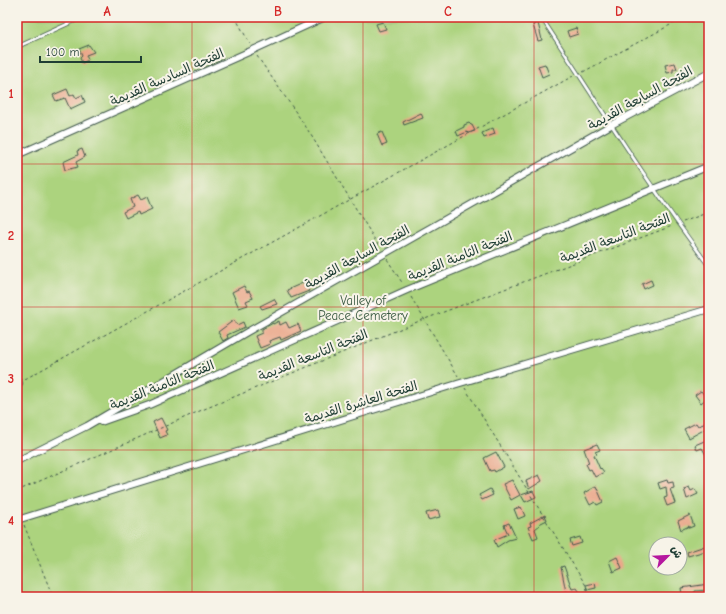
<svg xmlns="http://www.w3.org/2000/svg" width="726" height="614" font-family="'Comic Neue','Playpen Sans Arabic',sans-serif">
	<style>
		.green { fill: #acd37e; stroke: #668859; fill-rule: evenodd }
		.building { fill: #e9a384 }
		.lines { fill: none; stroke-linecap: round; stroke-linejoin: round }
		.service-casing { stroke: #3e564b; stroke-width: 4.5 }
		.minor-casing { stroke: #3e564b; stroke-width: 8 }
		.path { stroke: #3e564b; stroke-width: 1; stroke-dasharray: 3 3; stroke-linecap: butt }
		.service { stroke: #fff; stroke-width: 3 }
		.minor { stroke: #fff; stroke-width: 6 }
		.grid { fill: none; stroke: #d62828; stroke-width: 1; stroke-opacity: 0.55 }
		.labels { text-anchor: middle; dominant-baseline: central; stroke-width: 4; stroke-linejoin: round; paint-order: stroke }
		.street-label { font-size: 13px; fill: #1f3d34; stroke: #f7f3e8 }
		.park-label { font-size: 13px; fill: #3b5b43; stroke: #f7f3e8 }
		.neatline { fill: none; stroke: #d62828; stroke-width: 1.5 }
		.grid-label { font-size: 13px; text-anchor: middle; font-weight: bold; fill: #d62828 }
	</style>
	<rect width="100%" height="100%" fill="#f7f3e8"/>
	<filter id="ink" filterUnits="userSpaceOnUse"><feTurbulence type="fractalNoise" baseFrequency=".025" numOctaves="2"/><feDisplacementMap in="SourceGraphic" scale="8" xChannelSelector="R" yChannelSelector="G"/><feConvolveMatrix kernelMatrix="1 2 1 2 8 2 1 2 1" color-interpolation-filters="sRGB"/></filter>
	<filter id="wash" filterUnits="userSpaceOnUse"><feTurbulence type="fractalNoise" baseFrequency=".012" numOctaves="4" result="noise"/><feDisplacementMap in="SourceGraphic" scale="16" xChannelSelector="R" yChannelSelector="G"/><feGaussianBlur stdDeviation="0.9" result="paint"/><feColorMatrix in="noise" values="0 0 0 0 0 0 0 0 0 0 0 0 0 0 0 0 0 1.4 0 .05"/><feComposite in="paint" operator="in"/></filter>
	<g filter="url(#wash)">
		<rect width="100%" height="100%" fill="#f0e6cc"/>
		<path class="green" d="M17,17H709V597H17ZM656,544H680V568H656Z"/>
		<g id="blocks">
			<g class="building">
				<polygon points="383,22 386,29 379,31 376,24"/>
				<polygon points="538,23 542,40 538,41 533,25"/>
				<polygon points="576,28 578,34 569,37 567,31"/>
				<polygon points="89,45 94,52 86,55 88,60 82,63 80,58 82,56 79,49"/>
				<polygon points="675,63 677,69 673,69 673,72 667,73 665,65"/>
				<polygon points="545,64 549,74 542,77 538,66"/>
				<polygon points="67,89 70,96 74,94 76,98 82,95 85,102 70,109 65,98 56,101 53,95"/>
				<polygon points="421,113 423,118 404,125 403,122"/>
				<polygon points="469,123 471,125 472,125 475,131 468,133 467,132 458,136 456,131 464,127 464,125"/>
				<polygon points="493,128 495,134 484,138 482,133"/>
				<polygon points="382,132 387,144 382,146 377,134"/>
				<polygon points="82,149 85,157 76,162 78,167 65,170 63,162 78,155 77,151"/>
				<polygon points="138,195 141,200 147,197 152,209 139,215 138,212 126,218 123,212 133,207 130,199"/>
				<polygon points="651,280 653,285 644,289 642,284"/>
				<polygon points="305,282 309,291 291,298 287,290"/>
				<polygon points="244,286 247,292 249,291 253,298 246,301 248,305 239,308 232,292"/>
				<polygon points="274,299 277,304 262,309 260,306"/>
				<polygon points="234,320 237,325 243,322 245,327 227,335 228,338 223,341 218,332"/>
				<polygon points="279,321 280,325 286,322 289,328 298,324 301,331 281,340 280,337 269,341 270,344 260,348 255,336 262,333 262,329 273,323 273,324"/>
				<polygon points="701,391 707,398 701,403 695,395"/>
				<polygon points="161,418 167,430 165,431 167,435 160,438 153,422"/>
				<polygon points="709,422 709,427 689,438 684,429 696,423 698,426"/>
				<polygon points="709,439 709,460 702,448 697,450 695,445"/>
				<polygon points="597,444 600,450 595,452 597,454 594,455 600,469 601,468 604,472 595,477 591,469 589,470 586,464 589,463 584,449"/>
				<polygon points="496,452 504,467 495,472 494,470 490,471 484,458"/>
				<polygon points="539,475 542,481 529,489 526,481"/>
				<polygon points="512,480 520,495 511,500 503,484"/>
				<polygon points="667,480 668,483 673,482 674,488 670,489 675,503 667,506 664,498 667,497 666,487 660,489 658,483"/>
				<polygon points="596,486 603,502 597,505 595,502 590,505 584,493"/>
				<polygon points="689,487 691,491 695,489 698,494 687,499 684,489"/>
				<polygon points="490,489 493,495 482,500 479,495"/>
				<polygon points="533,491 536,497 525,502 521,495"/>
				<polygon points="521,507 525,516 518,519 514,509"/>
				<polygon points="438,510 440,517 428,520 426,513"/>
				<polygon points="545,515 547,520 539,524 540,525 535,529 538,537 533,539 528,527 531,526 530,523"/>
				<polygon points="690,515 694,526 689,528 689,526 681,530 678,521"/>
				<polygon points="509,523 516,538 508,540 497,547 494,540 508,534 504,525"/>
				<polygon points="580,537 582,543 572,546 570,540"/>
				<polygon points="708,545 709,550 688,556 687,552"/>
				<polygon points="617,557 622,568 613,572 609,561"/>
				<polygon points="564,566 572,589 577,588 581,594 575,595 576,597 567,597 561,567"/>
				<polygon points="595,583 596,588 587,590 586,585"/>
				<polygon points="709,584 709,590 695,591 695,593 682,595 681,588"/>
			</g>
		</g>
	</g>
	<g filter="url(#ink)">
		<use href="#blocks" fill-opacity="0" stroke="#3e564b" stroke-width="1"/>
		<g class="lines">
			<g class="service-casing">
				<g id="service">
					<path d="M541,17C596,100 649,186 709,266"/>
					<polyline points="17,47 83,17"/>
				</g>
			</g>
			<g class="minor-casing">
				<g id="minor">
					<polyline points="17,155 253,50 325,17"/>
					<polyline points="17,384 19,383"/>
					<polyline points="101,422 149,405 407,290 709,166"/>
					<polyline points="17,461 87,426 247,332 611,125 709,73"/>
					<polyline points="17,520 457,384 709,309"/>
				</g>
			</g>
			<g class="path">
				<polyline points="235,17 250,44"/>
				<polyline points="257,56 306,127 380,248"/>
				<polyline points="583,72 685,17"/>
				<polyline points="683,222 709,212"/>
				<polyline points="387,259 403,284"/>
				<polyline points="411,297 458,376"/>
				<polyline points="25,379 573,76"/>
				<polyline points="465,388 593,597"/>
				<polyline points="17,491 202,410 417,322 672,226"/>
				<polyline points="17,508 19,513"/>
				<polyline points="24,525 53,597"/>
			</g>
			<use href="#service" class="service"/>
			<use href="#minor" class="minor"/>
		</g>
	</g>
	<path class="grid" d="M192,17V597M363,17V597M534,17V597M17,164H709M17,307H709M17,450H709"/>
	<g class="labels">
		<g class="street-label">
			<text transform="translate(167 77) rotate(-24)">الفتحة السادسة القديمة</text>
			<text transform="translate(640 98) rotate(-29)">الفتحة السابعة القديمة</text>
			<text transform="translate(615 238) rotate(-21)">الفتحة التاسعة القديمة</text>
			<text transform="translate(460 256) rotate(-22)">الفتحة الثامنة القديمة</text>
			<text transform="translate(357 257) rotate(-29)">الفتحة السابعة القديمة</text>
			<text transform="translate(313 355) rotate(-22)">الفتحة التاسعة القديمة</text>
			<text transform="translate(162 385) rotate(-22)">الفتحة الثامنة القديمة</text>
			<text transform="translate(361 402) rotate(-17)">الفتحة العاشرة القديمة</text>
		</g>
		<g class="park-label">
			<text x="363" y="300">Valley of<tspan x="363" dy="15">Peace Cemetery</tspan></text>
		</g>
	</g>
	<rect width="726" height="614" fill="none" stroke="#f7f3e8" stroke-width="44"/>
	<g transform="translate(668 556) rotate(66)"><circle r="19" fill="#f7f3e8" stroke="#a1aaa0"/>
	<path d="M0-3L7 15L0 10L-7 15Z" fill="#b5179e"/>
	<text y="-6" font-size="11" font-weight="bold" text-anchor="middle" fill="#1f3d34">ش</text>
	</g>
	<path d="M40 56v6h101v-6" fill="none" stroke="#1f3d34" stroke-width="2"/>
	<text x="46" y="56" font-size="12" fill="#1f3d34" stroke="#f7f3e8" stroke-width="3" paint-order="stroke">100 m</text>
	<rect x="22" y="22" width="682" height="570" class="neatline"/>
	<g class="grid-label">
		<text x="107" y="16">A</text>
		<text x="278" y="16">B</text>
		<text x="448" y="16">C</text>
		<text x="619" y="16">D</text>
		<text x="11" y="98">1</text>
		<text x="11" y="240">2</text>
		<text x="11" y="383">3</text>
		<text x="11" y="525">4</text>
	</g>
</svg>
